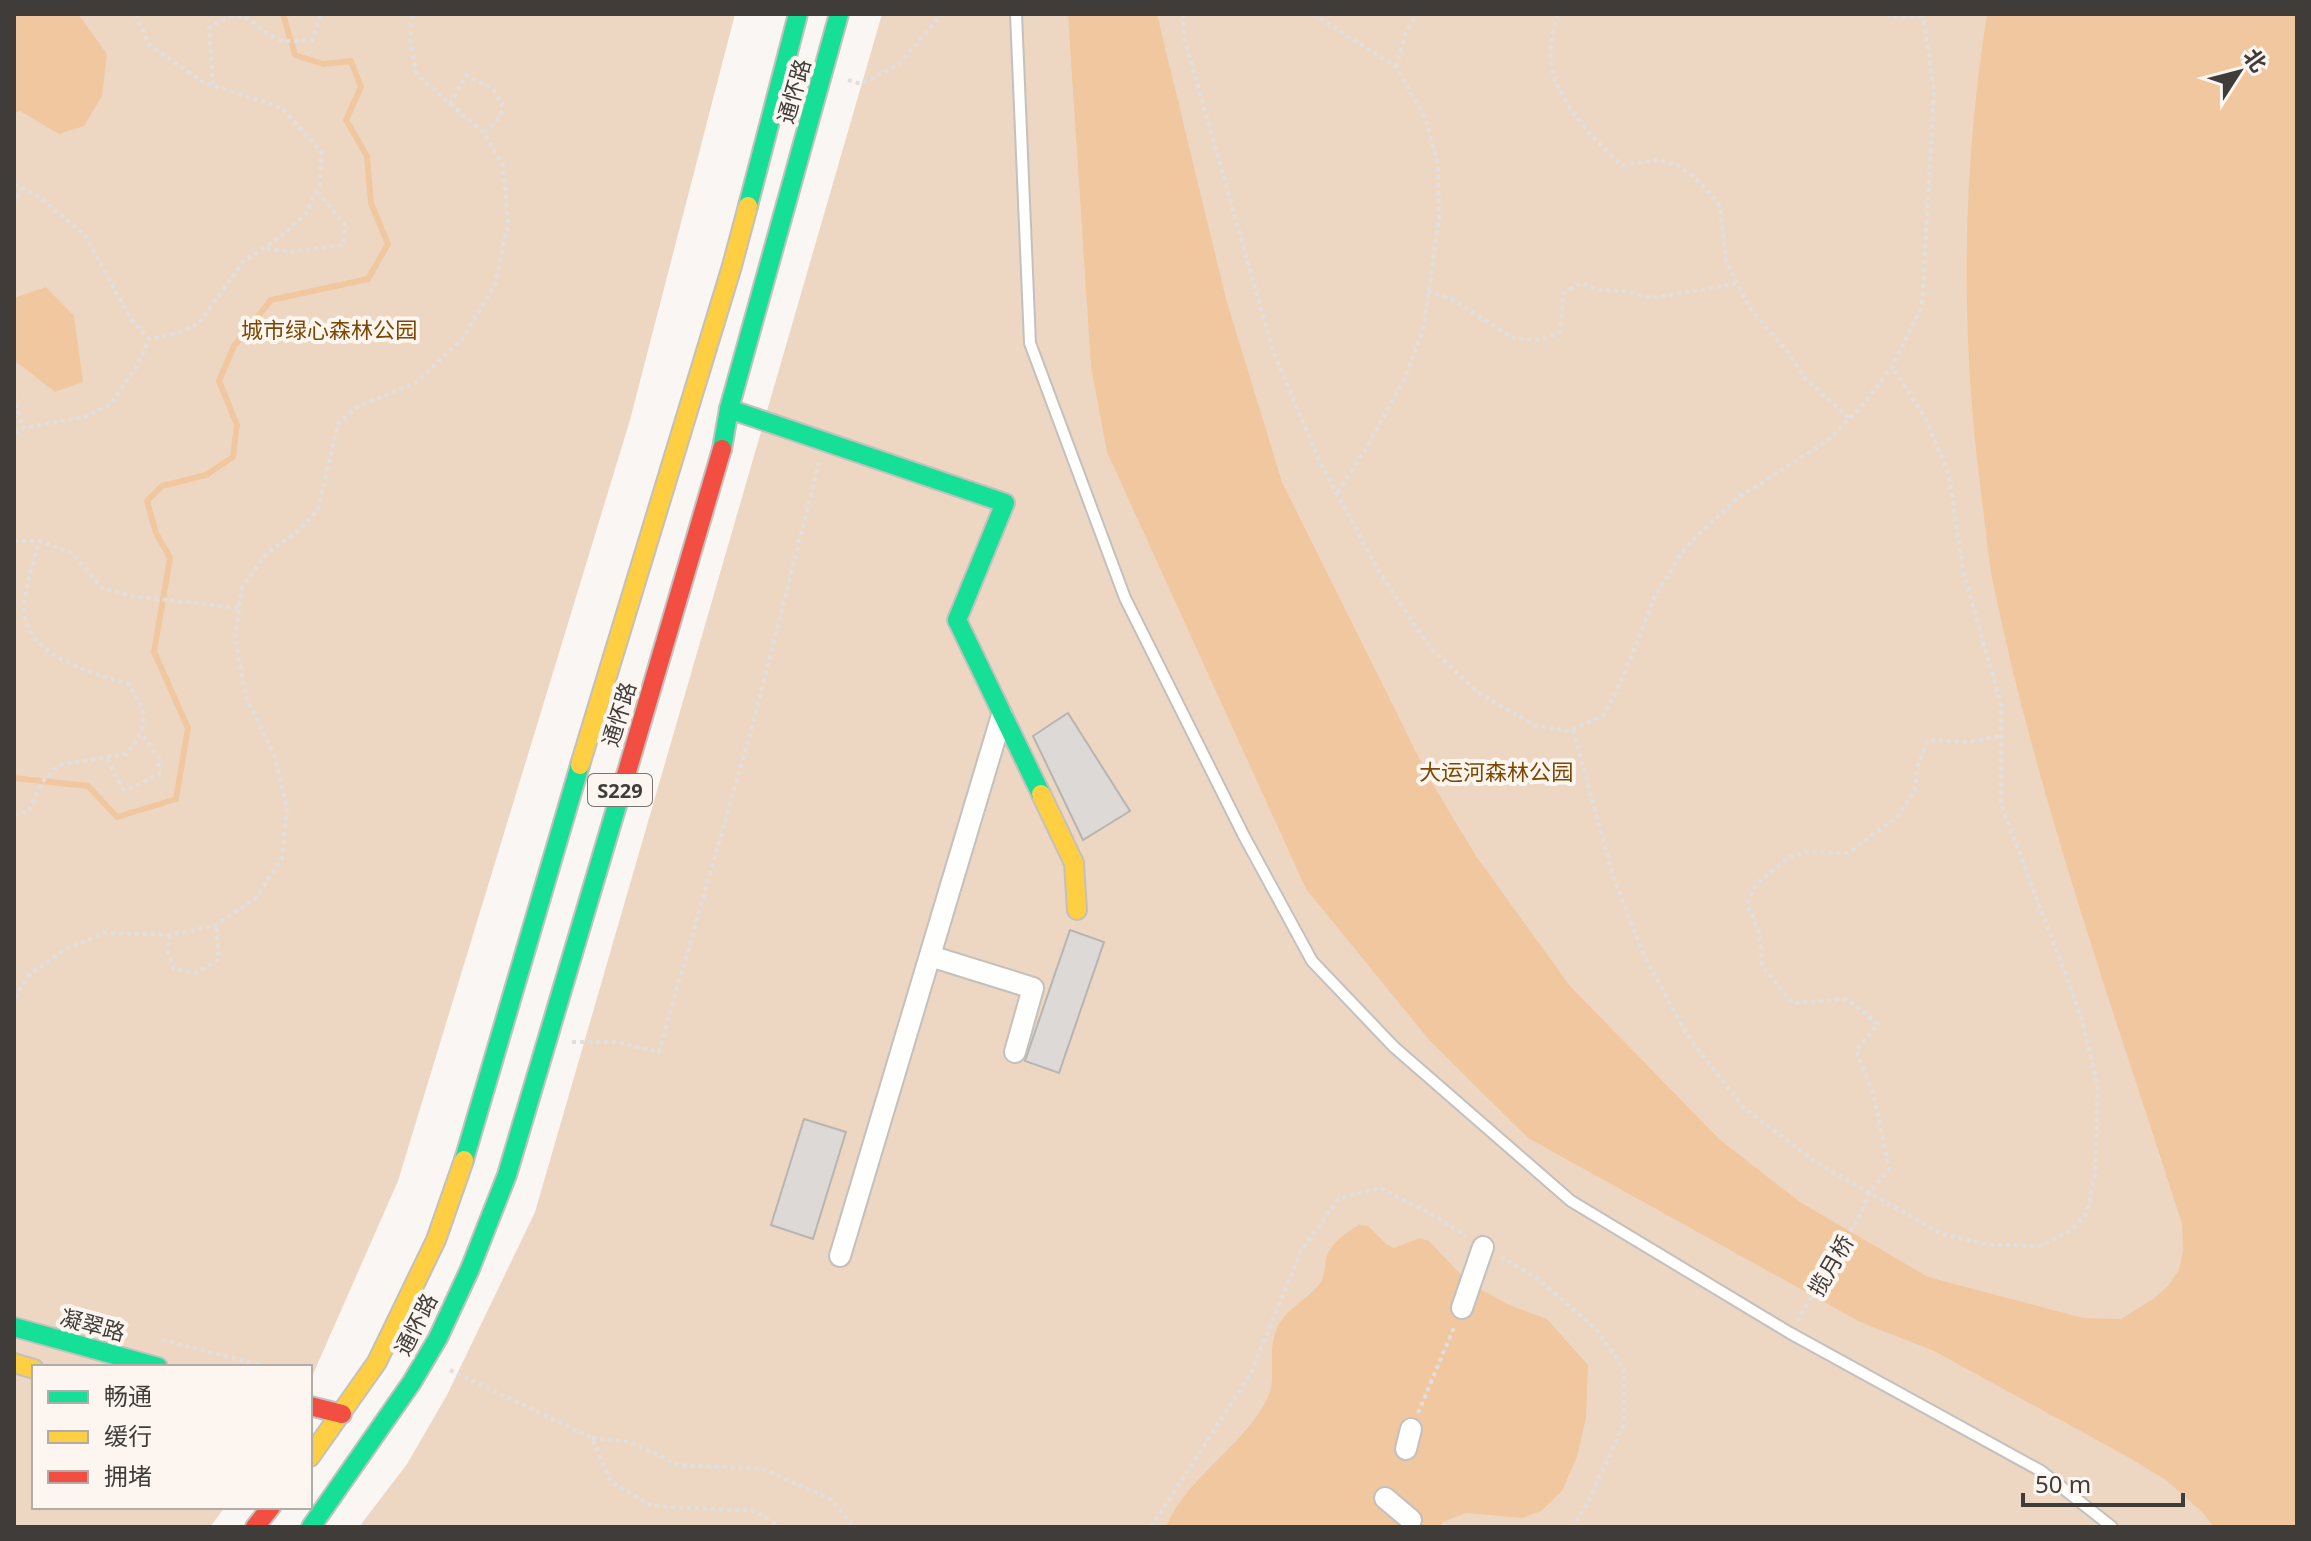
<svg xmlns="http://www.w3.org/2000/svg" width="2311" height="1541" font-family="'Noto Sans','Noto Sans SC',sans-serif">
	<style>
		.green { fill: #eed7c2 }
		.water { fill: #f1c7a0 }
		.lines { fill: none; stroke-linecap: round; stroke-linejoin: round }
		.stream { stroke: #f1c7a0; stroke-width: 6 }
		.building { fill: #ddd9d7; stroke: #b7b5b2; stroke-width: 2 }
		.lane-casing { stroke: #c3c0bd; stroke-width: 14 }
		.street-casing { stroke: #c3c0bd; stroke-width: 24 }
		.fast-casing { stroke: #c3c0bd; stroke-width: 22 }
		.slow-casing { stroke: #c3c0bd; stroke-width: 22 }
		.jam-casing { stroke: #c3c0bd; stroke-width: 22 }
		.path { stroke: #e0dfde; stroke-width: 4; stroke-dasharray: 4 4; stroke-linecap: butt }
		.lane { stroke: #fefefd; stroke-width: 10 }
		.street { stroke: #fefefd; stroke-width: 20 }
		.fast { stroke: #16e098; stroke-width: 18 }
		.slow { stroke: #ffcf43; stroke-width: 18 }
		.jam { stroke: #f24e42; stroke-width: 18 }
		.labels { text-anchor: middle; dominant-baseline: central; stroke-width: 8; stroke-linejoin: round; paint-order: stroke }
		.shield { fill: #fdf6f0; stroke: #787471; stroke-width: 2 }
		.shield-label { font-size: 20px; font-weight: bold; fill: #3f3c3a }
		.street-label { font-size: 22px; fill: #3f3c3a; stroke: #fdf6f0 }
		.park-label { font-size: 22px; fill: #7c4701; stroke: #fdf6f0 }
	</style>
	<rect width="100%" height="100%" fill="#faf6f3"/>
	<g class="green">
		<polygon points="14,14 735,14 630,420 398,1181 310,1381 310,1367 34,1367 34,1507 225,1507 210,1527 14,1527"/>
		<polygon points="882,14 2297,14 2297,1527 359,1527 407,1464 447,1395 535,1212"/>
	</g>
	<g class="water">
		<polygon points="14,14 78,14 107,54 102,96 84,126 59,134 20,111 14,113"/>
		<path d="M1068,14H1157L1226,299L1282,482L1429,778L1476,856L1570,986L1719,1139L1800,1202L1928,1277L2083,1318L2121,1319L2153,1299L2168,1286L2179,1270L2183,1251L2182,1224C2114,1011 2037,798 1992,578C1987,550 1985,521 1981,492C1960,332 1962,173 1987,14H2297V1527H2214L2202,1512L2166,1480L2126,1456L1934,1351L1860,1322L1528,1138L1430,1041L1306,889L1107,452L1091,367Z"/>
		<polygon points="46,287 74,316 83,382 55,392 14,360 14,298"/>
		<path d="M1359,1225L1368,1226L1386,1244L1394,1248L1420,1238L1429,1241L1468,1282L1509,1305L1547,1319L1588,1365L1586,1418L1577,1457L1562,1491L1541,1511L1523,1518L1466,1513L1443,1522L1439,1527H1166C1187,1476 1244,1447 1268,1397C1277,1378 1267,1353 1276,1331C1283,1311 1303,1302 1317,1287C1325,1278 1324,1271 1326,1259C1329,1245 1347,1231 1359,1225Z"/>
	</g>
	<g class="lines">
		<polyline class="stream" points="14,778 88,786 117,817 176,799 188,728 154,652 170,558 156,533 147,501 162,486 206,475 233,457 237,425 219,381 234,346 271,300 368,279 388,244 371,203 367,156 346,120 361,87 351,61 323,64 295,55 283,14"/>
	</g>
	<g class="building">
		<polygon points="1068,713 1130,811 1083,840 1033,736"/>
		<polygon points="1070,930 1104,942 1059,1073 1025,1061"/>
		<polygon points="804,1119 846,1132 813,1239 771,1225"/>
	</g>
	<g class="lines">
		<g class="lane-casing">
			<polyline id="lane" points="1016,14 1030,343 1125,598 1244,836 1312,961 1394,1047 1571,1201 1790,1333 2041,1471 2112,1527"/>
		</g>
		<g class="street-casing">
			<g id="street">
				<polyline points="930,956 1033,988 1015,1052"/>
				<polyline points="840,1256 1002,715"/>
				<polyline points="1462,1308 1483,1247"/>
				<polyline points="1406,1449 1411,1429"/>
				<polyline points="1385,1498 1411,1520"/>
			</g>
		</g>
		<g class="fast-casing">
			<g id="fast">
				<polyline points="748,206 798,14"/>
				<polyline points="729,409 1005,503 957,620 1041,794"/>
				<polyline points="722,449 729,409 839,14"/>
				<polyline points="464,1160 580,765"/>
				<polyline points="14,1327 158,1367"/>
				<polyline points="311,1527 412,1382 438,1338 470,1269 507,1175 626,775"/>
			</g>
		</g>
		<g class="slow-casing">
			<g id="slow">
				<polyline points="580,765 732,266 748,206"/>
				<polyline points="1041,794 1074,863 1077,910"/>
				<polyline points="14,1363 34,1369"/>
				<polyline points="310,1457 377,1362 436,1240 464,1160"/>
			</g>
		</g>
		<g class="jam-casing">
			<g id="jam">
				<polyline points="626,775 722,449"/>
				<polyline points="310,1406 342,1414"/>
				<polyline points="255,1527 271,1507"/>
			</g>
		</g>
		<g class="path">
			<polyline points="136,14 149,45 203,82 282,108 321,151 320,184 306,214 281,236 243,262 199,323 179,333 149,339"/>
			<polyline points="1183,14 1184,37 1273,351 1319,460 1379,572 1429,646 1477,692 1536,726 1570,731 1604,715 1623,677 1655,596 1685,548 1736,499 1827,441 1861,407 1892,367 1922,306 1934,92 1923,14"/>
			<polyline points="1313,14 1396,67 1426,119 1438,165 1439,218 1424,326 1405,378 1365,450 1337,493"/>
			<path d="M1557,14C1554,29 1549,49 1551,64C1556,100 1595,142 1622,165L1658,160L1677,165L1692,175L1708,191L1720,206L1726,261L1749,307L1786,350L1806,379L1849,418"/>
			<polyline points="1886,14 1898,18 1923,16"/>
			<polyline points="1396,67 1406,31 1417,14"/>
			<polyline points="848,80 861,84 898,65 942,14"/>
			<path d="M213,85L209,28C250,0 249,29 281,40C289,43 303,40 312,40L321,14"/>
			<polyline points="450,104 466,75 493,89 502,104 500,117 484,133"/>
			<polyline points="14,184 39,197 85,235 130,318 149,339 137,366 111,404 85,417 23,428 14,433"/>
			<polyline points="14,205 21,188"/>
			<polyline points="267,248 288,252 343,245 345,225 317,191"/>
			<polyline points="1428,291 1453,300 1513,338 1541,340 1560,332 1564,293 1580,283 1599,290 1625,291 1651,298 1735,284"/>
			<polyline points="14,396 23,428"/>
			<polyline points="14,541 39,541 72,553 102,588 132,596 239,608"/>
			<polyline points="1573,730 1614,879 1644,955 1687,1035 1744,1108 1819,1164 1940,1233 1989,1245 2040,1246 2070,1231 2087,1213 2095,1173 2098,1085 2080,1013 2001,804 2001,704 1963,571 1949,475 1925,417 1892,367"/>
			<polyline points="107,759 123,789 134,787 159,774 159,758 142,735"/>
			<path d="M14,815L29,811L42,782L59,765L126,754C150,725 147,715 129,684C92,673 24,656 24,608C25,586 34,562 39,541"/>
			<polyline points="170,935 167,950 174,969 195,973 219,959 216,925"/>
			<polyline points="14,997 31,973 66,949 105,933 171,935 216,925 256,898 282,858 287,808 275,757 246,697 235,638 242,588 266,554 298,531 318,510 338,423 357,407 417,382 463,338 495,284 508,225 503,166 484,133 417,75 410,40 413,14"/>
			<polyline points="572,1042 616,1042 659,1052 753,724 819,463"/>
			<polyline points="1501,1257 1538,1279 1596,1329 1624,1369 1624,1424 1587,1504 1573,1527"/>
			<polyline points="1797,1321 1860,1215 1869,1193 1889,1169 1874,1096 1856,1050 1878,1024 1847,999 1792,1003 1762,965 1759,932 1747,904 1756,884 1788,858 1805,852 1848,853 1898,816 1915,790 1917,767 1928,740 1967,742 2001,736"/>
			<polyline points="162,1340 268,1367"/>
			<polyline points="450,1370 592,1438 611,1482 652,1506 755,1511 781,1527"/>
			<polyline points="1418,1413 1455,1325"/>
			<polyline points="592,1438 630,1442 679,1465 763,1469 831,1499 854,1527"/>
			<polyline points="1151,1527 1250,1375 1301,1251 1339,1198 1380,1188 1439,1218 1466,1236"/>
		</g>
		<use href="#lane" class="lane"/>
		<use href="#street" class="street"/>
		<use href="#fast" class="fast"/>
		<use href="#slow" class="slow"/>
		<use href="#jam" class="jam"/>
	</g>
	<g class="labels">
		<rect class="shield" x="588" y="774" width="64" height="32" rx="6"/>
		<g class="shield-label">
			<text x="620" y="790">S229</text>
		</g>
		<g class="street-label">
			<text transform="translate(793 91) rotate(-74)">通怀路</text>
			<text transform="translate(618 714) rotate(-73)">通怀路</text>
			<text transform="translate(1830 1265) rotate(-60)">揽月桥</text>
			<text transform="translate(93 1324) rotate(15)">凝翠路</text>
			<text transform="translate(415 1324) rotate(-63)">通怀路</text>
		</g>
		<g class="park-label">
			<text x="329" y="329">城市绿心森林公园</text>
			<text x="1496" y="771">大运河森林公园</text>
		</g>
	</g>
	<rect width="2311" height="1541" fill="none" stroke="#3f3c3a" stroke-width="32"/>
	<rect x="32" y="1365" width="280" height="144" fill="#fdf6f0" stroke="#b1aca7" stroke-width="2"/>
	<rect x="48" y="1391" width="40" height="12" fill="#16e098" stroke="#b1aca7" stroke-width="2"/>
	<text x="104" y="1405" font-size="24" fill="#3f3c3a">畅通</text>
	<rect x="48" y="1431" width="40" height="12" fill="#ffcf43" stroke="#b1aca7" stroke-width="2"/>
	<text x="104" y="1445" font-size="24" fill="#3f3c3a">缓行</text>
	<rect x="48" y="1471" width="40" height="12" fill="#f24e42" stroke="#b1aca7" stroke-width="2"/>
	<text x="104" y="1485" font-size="24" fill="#3f3c3a">拥堵</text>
	<g transform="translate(2239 72) rotate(54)" stroke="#fdf6f0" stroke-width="6" paint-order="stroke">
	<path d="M0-6L14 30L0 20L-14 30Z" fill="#3f3c3a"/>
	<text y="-12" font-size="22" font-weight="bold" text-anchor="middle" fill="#3f3c3a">北</text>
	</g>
	<path d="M2023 1493v12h160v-12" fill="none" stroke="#3f3c3a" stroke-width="4"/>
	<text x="2035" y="1493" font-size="24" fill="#3f3c3a" stroke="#fdf6f0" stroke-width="6" paint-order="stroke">50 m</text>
</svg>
